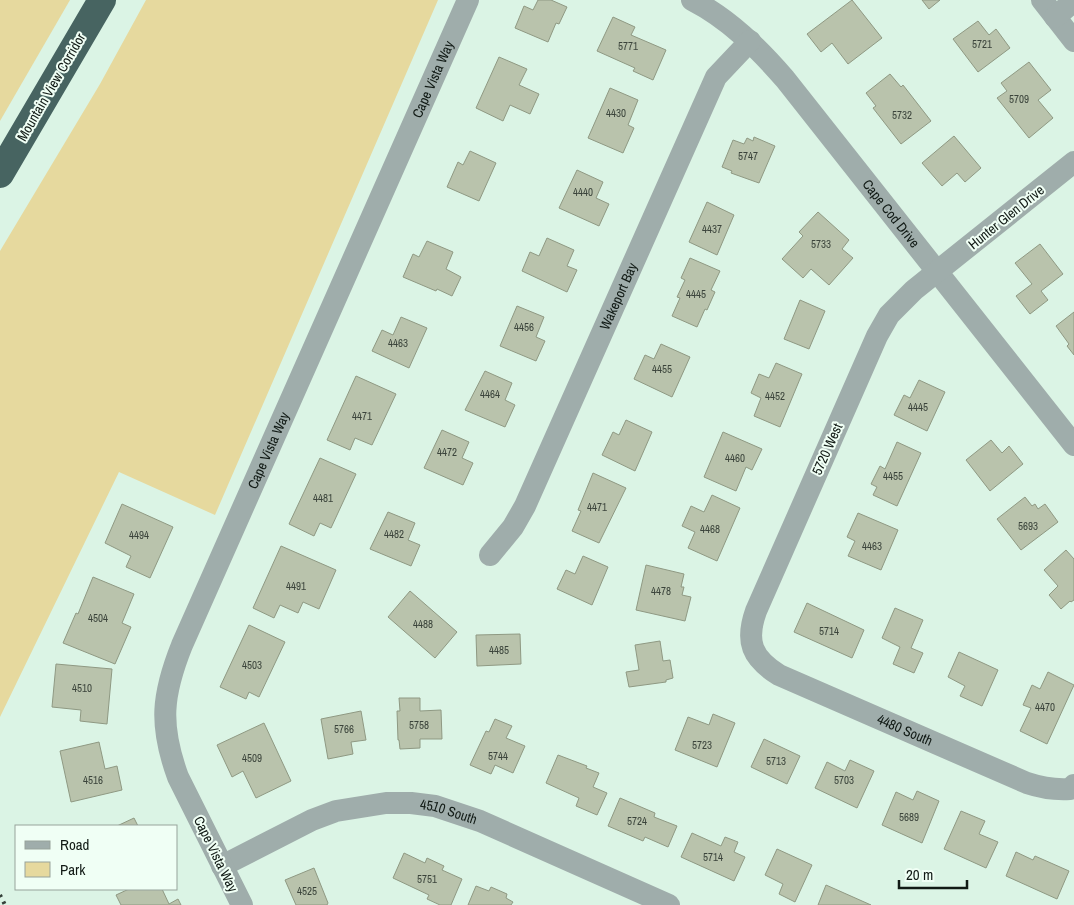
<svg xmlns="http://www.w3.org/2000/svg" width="1074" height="905" font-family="'Archivo Narrow',sans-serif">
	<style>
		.green { fill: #e6d99e }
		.building { fill: #b9c3ac; stroke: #8f9983 }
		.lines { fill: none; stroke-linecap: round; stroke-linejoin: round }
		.street { stroke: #9fadab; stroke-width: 22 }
		.highway { stroke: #476461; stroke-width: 28 }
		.rail { stroke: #35413a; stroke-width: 4; stroke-dasharray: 2.5 5; stroke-linecap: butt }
		.labels { text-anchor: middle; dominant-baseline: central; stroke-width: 4; stroke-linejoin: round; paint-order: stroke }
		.number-label { font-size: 11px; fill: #3b443b }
		.street-label { font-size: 14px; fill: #111a15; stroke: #f0fff5 }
	</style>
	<rect width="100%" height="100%" fill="#dbf4e5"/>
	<g class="green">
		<polygon points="0,0 70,0 0,121"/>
		<polygon points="146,0 438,0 215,515 119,472 0,717 0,251 100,84"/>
	</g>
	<g class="building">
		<polygon points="538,0 551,0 567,7 559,24 556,23 548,42 515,28 524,6 533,10"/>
		<polygon points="852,0 882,38 848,64 832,43 821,52 807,34"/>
		<polygon points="922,0 940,0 929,9"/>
		<polygon points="613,17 635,27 631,35 666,50 653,80 633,71 635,68 597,51"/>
		<polygon points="978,21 989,35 996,29 1010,48 978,72 953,39"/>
		<polygon points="499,57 527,69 519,85 539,94 530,114 510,105 503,121 476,108"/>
		<polygon points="1029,62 1051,90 1038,100 1053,118 1029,138 997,98 1007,91 1001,83"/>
		<polygon points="890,74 901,87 903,85 931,121 901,144 873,108 876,106 866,93"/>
		<polygon points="610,88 638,100 628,125 634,128 623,153 588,138"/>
		<polygon points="954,136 981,168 965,182 957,173 942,186 922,163"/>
		<polygon points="754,137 775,146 759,183 731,173 732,171 722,167 733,140 744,144 747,138 753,141"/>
		<polygon points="470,151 496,163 479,201 447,187 458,162 463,165"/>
		<polygon points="577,170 603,182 596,198 609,204 599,226 559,208"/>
		<polygon points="707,202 734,215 717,255 689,242"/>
		<polygon points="818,212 849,240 842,249 853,258 829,285 811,269 803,278 782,259 803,236 799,232"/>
		<polygon points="547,238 574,250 567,266 577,270 567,292 522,271 530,252 539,256"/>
		<polygon points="427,241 453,252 446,269 461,277 452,296 437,289 436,291 403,277 413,254 419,257"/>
		<polygon points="1040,244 1063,274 1041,291 1048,300 1030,314 1016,296 1032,284 1015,263"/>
		<polygon points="690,258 720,271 711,290 715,292 707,310 705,309 697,327 672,316 680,298 677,297 685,280 681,278"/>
		<polygon points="800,300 825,311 809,349 784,339"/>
		<polygon points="517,306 544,317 536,337 545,341 536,361 500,346"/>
		<polygon points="1074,312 1074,355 1067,346 1069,344 1056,326"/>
		<polygon points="401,317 427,328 409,368 372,351 382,330 393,335"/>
		<polygon points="661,344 690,357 672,397 634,379 645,355 654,359"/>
		<polygon points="776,363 802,374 780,427 754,416 761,398 751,393 759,374 769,378"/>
		<polygon points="485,371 512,383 505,400 515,405 505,427 465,410"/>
		<polygon points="356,376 396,394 372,445 355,438 350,450 327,440"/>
		<polygon points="919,380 945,392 927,431 894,415 904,395 910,398"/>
		<polygon points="626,420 652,432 635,471 602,455 613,432 619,435"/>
		<polygon points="442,430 469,442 462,458 473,463 463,485 424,468"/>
		<polygon points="723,432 762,449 752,470 746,467 736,491 704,477"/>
		<polygon points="991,440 1002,453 1009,446 1023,464 990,491 966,460"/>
		<polygon points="897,442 921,453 897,506 873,495 877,487 871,484 880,466 885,469"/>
		<polygon points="320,458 356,474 331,528 320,523 314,536 289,524"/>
		<polygon points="593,473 626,488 599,543 572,531 581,511 578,510"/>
		<polygon points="712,495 740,508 717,561 688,548 695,532 682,526 691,506 704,512"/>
		<polygon points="1025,497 1032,506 1035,504 1038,509 1045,504 1058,522 1021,550 997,519"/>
		<polygon points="122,504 173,527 150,578 126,567 131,556 105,543"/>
		<polygon points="388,512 415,523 408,540 420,545 411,566 370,549"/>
		<polygon points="858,513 898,530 881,570 848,556 855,541 847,537"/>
		<polygon points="281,546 336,570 319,609 303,602 298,613 280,605 274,618 253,608"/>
		<polygon points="1066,550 1074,559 1074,600 1071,602 1070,601 1061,609 1049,595 1058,586 1044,570"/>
		<polygon points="583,556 608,567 592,605 557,589 566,570 575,574"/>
		<polygon points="646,565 684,574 681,587 684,587 682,595 691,597 685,621 636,610"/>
		<polygon points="93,577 134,594 122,623 131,627 115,664 63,643 76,613 78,614"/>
		<polygon points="410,591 457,632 435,658 388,617"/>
		<polygon points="807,603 864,630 852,658 794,632"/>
		<polygon points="895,608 923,620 911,648 923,653 914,673 893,664 900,647 882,638"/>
		<polygon points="249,625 285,642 259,697 249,692 246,699 220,687"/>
		<polygon points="520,634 521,664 477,666 476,635"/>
		<polygon points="660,641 663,661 670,660 673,678 666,680 666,682 629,687 626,672 639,670 635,645"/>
		<polygon points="959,652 998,670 982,706 960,696 965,686 948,677"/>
		<polygon points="56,664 112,669 107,724 80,721 81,710 52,707"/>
		<polygon points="1048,672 1074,685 1047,744 1020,731 1031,708 1023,705 1032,685 1040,689"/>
		<polygon points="399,698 420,698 420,711 441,710 442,739 420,739 420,748 400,749 399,740 398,740 397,711 400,711"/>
		<polygon points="361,711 366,740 351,742 353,754 328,759 321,719"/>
		<polygon points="713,714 735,723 717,767 675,750 688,717 709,725"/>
		<polygon points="495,719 512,726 506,738 525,746 513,773 495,765 491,774 470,765 486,731 489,732"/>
		<polygon points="264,723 291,781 256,798 243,771 232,777 217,745"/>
		<polygon points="764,739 800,756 787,784 751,767"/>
		<polygon points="99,742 105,769 117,766 122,790 71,802 60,751"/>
		<polygon points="558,755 587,766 586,768 599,773 593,787 607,793 597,815 576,806 579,798 546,783"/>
		<polygon points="850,760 874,771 857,808 815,788 827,762 845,771"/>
		<polygon points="917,791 939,801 922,843 882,825 896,792 913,800"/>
		<polygon points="620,798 655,813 654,817 677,826 668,847 645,837 643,841 608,826"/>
		<polygon points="961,811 985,821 979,834 998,842 986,868 944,849"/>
		<polygon points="134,818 138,826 117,826"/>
		<polygon points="692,833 721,846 725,837 738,842 734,852 745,857 734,881 681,857"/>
		<polygon points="777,849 812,865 795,902 779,894 783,884 765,875"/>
		<polygon points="1016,852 1033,860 1035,856 1069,871 1057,899 1006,876"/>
		<polygon points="404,853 425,863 427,858 444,866 442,870 462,879 451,905 440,905 427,899 429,895 393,878"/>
		<polygon points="314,868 328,903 327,905 296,905 285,880"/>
		<polygon points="826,885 871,905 818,905"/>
		<polygon points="476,886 489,891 491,887 507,894 506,898 513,902 511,905 468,905"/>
		<polygon points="129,889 162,889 169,904 178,899 181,905 121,905 116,895"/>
	</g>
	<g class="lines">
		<g class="street">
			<path id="s1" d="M692,0C729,19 758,48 785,79L1074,445"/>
			<polyline points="1042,0 1074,41"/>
			<polyline points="1055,17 1074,1"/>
			<path id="s2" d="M1074,162L914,290L889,315L877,336L756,611C745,642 752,658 779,675L1027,783C1042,788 1055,790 1070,789L1074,785"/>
			<path id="s3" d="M490,555L513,527L525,506L716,77L750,41"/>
			<path id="s4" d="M222,866L312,820L336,811L386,803H411L435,806L480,821L669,905"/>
			<path id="s5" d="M242,905L178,777C159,725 162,695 182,645L468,0"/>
		</g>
		<polyline class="highway" points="0,174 102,0"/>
		<polyline class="rail" points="0,895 5,905"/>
	</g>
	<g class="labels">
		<g class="number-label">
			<text x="982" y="44">5721</text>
			<text x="628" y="46">5771</text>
			<text x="1019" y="99">5709</text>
			<text x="616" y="113">4430</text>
			<text x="902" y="115">5732</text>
			<text x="748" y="156">5747</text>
			<text x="583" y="192">4440</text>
			<text x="712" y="229">4437</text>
			<text x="821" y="244">5733</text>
			<text x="696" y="294">4445</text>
			<text x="524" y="327">4456</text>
			<text x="398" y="343">4463</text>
			<text x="662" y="369">4455</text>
			<text x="490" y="394">4464</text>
			<text x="775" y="396">4452</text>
			<text x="918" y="407">4445</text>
			<text x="362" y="416">4471</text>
			<text x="447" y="452">4472</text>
			<text x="735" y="458">4460</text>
			<text x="893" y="476">4455</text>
			<text x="323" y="498">4481</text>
			<text x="597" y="507">4471</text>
			<text x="1028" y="526">5693</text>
			<text x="710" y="529">4468</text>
			<text x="394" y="534">4482</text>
			<text x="139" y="535">4494</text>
			<text x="872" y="546">4463</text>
			<text x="296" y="586">4491</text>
			<text x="661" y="591">4478</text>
			<text x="98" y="618">4504</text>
			<text x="423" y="624">4488</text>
			<text x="829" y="631">5714</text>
			<text x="499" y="650">4485</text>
			<text x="252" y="665">4503</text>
			<text x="82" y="688">4510</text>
			<text x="1045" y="707">4470</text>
			<text x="419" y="725">5758</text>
			<text x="344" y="729">5766</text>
			<text x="702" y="745">5723</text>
			<text x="498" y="756">5744</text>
			<text x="252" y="758">4509</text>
			<text x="776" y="761">5713</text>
			<text x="93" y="780">4516</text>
			<text x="844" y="780">5703</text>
			<text x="909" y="817">5689</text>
			<text x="637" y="821">5724</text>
			<text x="713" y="857">5714</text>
			<text x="427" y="879">5751</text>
			<text x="307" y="891">4525</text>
		</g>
		<g class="street-label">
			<text stroke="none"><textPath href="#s5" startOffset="898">Cape Vista Way</textPath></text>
			<text transform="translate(51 87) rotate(-60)">Mountain View Corridor</text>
			<text stroke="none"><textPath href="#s1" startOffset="294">Cape Cod Drive</textPath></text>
			<text transform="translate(1006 217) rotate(-39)">Hunter Glen Drive</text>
			<text stroke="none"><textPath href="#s3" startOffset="290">Wakeport Bay</textPath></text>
			<text transform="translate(827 449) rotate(-66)">5720 West</text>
			<text stroke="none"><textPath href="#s5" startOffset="492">Cape Vista Way</textPath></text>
			<text stroke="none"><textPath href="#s2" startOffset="778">4480 South</textPath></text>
			<text stroke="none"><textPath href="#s4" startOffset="241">4510 South</textPath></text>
			<text transform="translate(216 854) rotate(64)">Cape Vista Way</text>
		</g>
	</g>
	<rect x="15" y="825" width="162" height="65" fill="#f0fff5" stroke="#97a39b"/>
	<rect x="25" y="841" width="25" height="8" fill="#9fadab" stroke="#97a39b"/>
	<text x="60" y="850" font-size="15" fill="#111a15">Road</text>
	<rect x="25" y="862" width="25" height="15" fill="#e6d99e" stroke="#97a39b"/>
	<text x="60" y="875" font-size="15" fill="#111a15">Park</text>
	<path d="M899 880v8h68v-8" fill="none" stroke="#111a15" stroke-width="2.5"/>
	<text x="906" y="880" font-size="15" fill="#111a15" stroke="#f0fff5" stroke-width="4" paint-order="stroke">20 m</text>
</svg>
